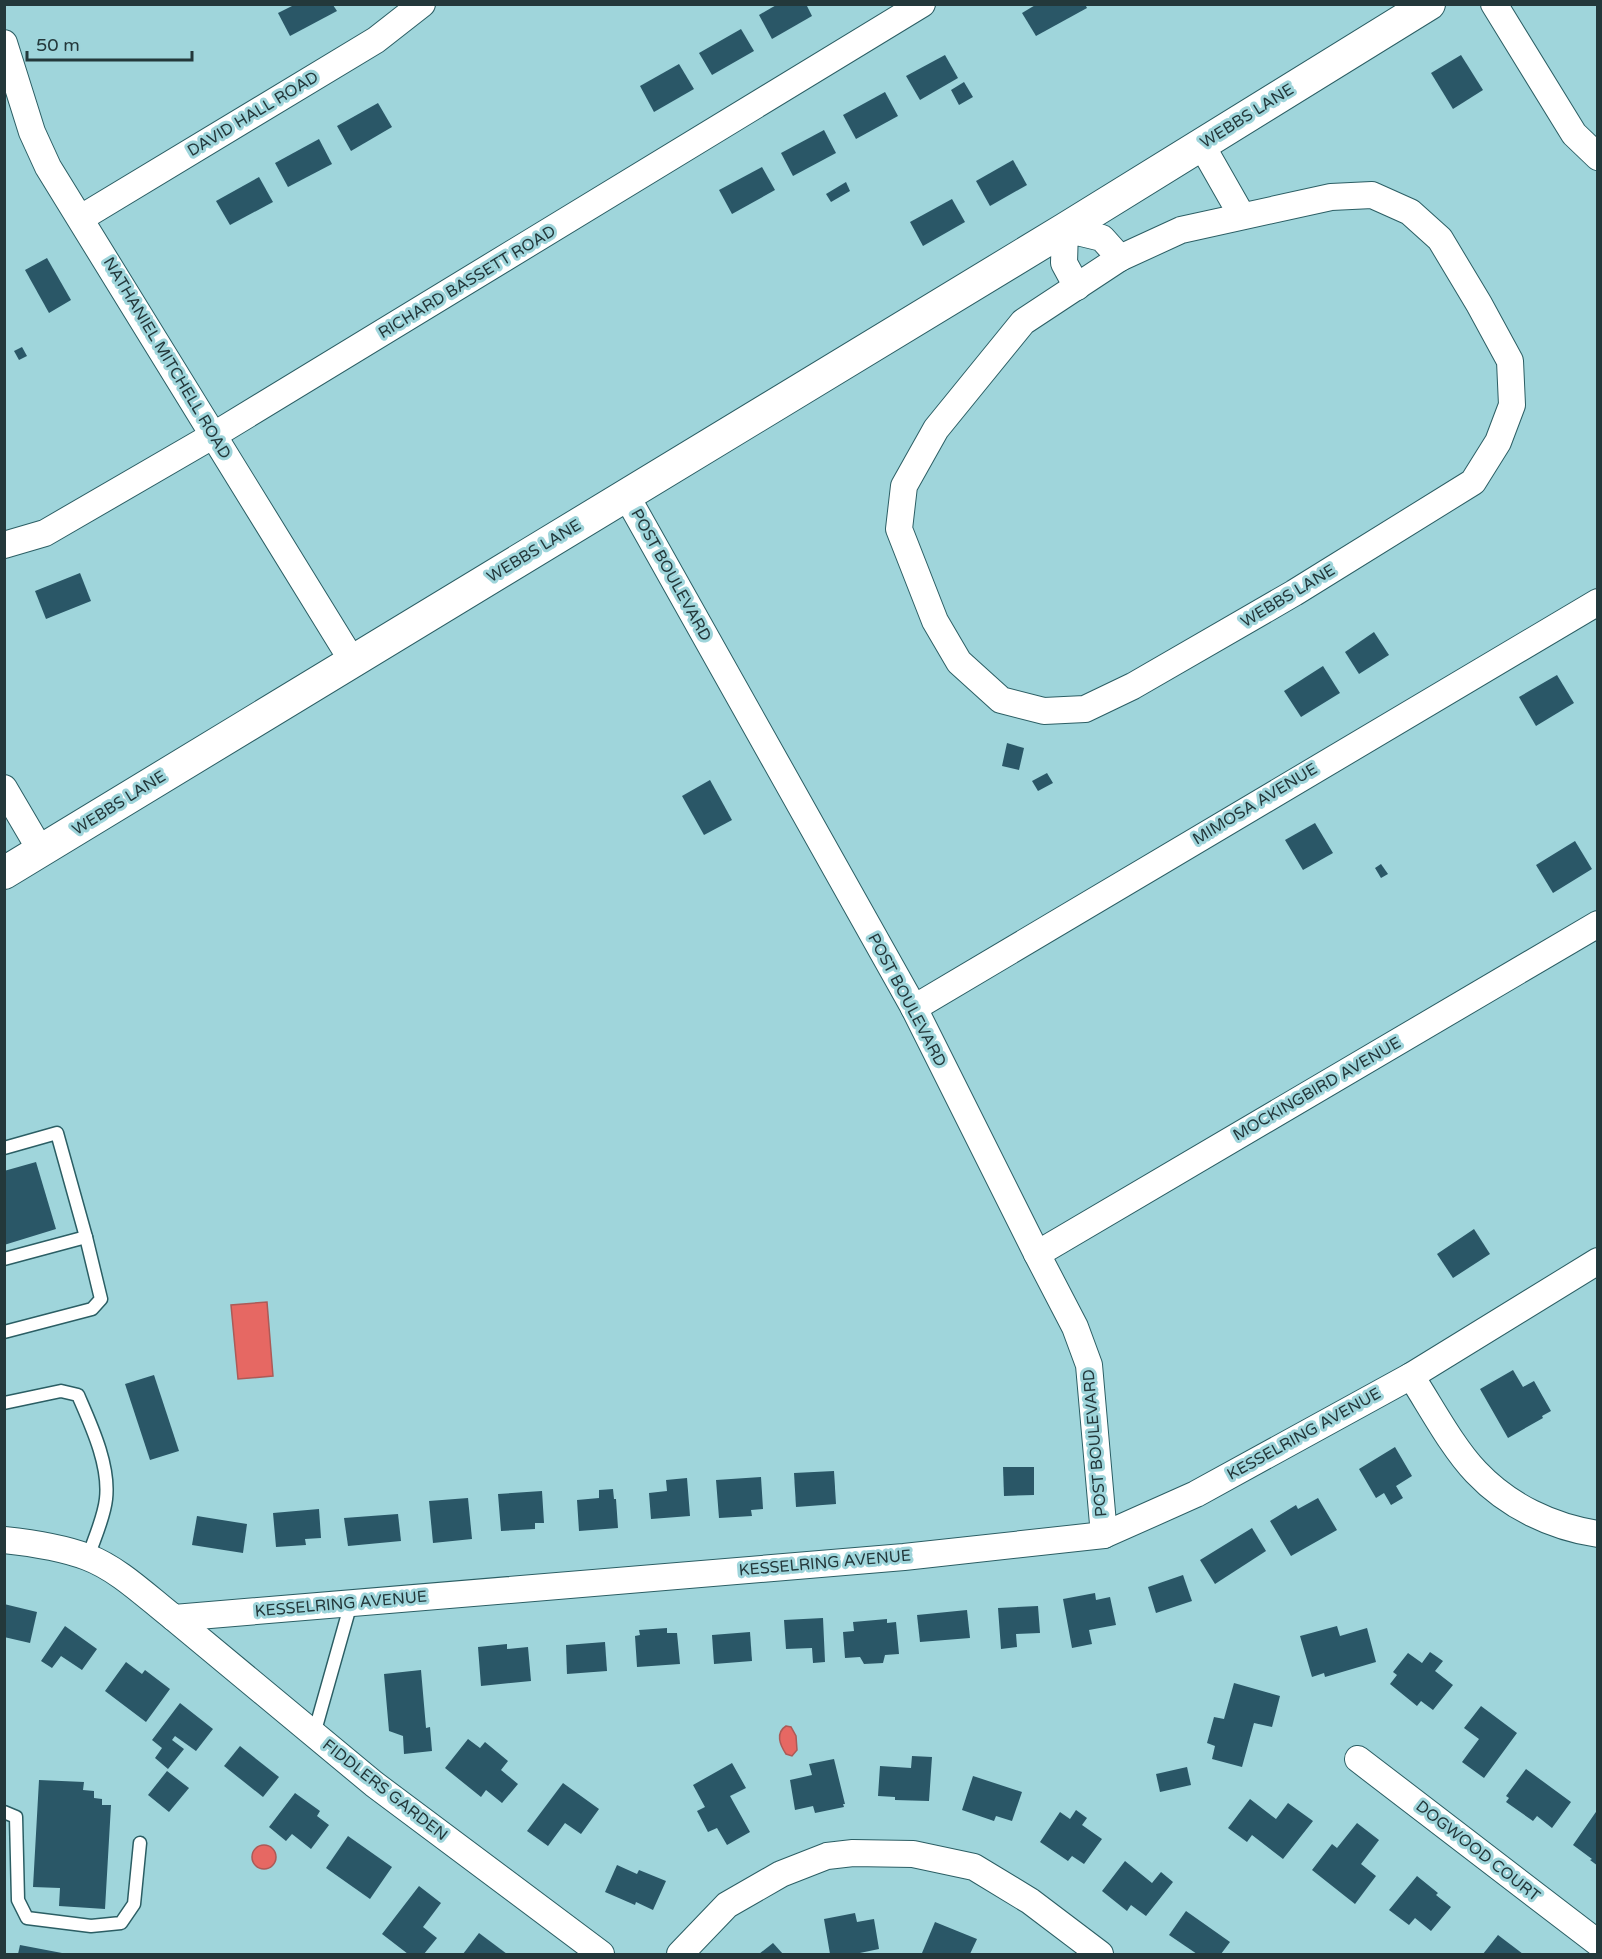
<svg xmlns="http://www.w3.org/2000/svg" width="1602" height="1959" font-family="'Varela Round',sans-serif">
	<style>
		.water { fill: #e66863; stroke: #ac5a57; stroke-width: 1.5 }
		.building { fill: #2a5767 }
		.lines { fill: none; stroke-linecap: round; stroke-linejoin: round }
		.service-casing { stroke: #2b5e64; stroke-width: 15 }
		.minor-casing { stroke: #2b5e64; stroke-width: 28 }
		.tertiary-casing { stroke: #2b5e64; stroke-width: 34 }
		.service { stroke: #fff; stroke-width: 12 }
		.minor { stroke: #fff; stroke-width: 26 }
		.tertiary { stroke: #fff; stroke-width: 32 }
		.labels { text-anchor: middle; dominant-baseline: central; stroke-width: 6; stroke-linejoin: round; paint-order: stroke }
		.street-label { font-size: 16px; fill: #23383b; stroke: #9fd5db }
	</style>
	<rect width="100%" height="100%" fill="#9fd5db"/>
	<g class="water">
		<polygon points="267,1302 273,1376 238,1379 231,1305"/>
		<path d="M786,1726L791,1727L796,1736L797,1750L792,1756L786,1754C780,1745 775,1733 786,1726Z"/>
		<circle cx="264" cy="1857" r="12"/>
	</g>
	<g class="building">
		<polygon points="778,4 806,4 812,16 772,39 759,15"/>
		<polygon points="1037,4 1085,4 1087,8 1036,36 1022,13"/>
		<polygon points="294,5 333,5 337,11 290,36 278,13"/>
		<polygon points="741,29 754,51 712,75 699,53"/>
		<polygon points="945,55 958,78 920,100 906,76"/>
		<polygon points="1461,55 1483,90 1453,109 1431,73"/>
		<polygon points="679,64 694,89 654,112 640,86"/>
		<polygon points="964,82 973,97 959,105 951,90"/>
		<polygon points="885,92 898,116 856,139 843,115"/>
		<polygon points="378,103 392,127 351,151 337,126"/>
		<polygon points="824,130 836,153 793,176 781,153"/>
		<polygon points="319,139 332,164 288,187 275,163"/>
		<polygon points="1013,160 1027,185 990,206 976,181"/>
		<polygon points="762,167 775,190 732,214 719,190"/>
		<polygon points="259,177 273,202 230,225 216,201"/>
		<polygon points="846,182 850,191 831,202 826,194"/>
		<polygon points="952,199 965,222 923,246 910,222"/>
		<polygon points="47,258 71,300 49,313 25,270"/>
		<polygon points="22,347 27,356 19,360 14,351"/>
		<polygon points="80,573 91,601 46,619 35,591"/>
		<polygon points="1374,632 1389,655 1359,674 1345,652"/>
		<polygon points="1323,666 1340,693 1301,717 1284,691"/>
		<polygon points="1557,675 1574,703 1536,726 1519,697"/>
		<polygon points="1007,743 1024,748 1019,770 1002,766"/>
		<polygon points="1047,773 1053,783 1038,791 1032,781"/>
		<polygon points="710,780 732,820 704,835 682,796"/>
		<polygon points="1315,823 1333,853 1303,870 1285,840"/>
		<polygon points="1575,841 1592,869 1553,893 1536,865"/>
		<polygon points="1381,864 1388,874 1381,878 1375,868"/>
		<polygon points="36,1162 56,1229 4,1245 4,1171"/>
		<polygon points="1474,1229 1490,1254 1453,1278 1437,1254"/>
		<polygon points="1513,1370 1523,1387 1534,1381 1551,1411 1542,1416 1543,1418 1508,1438 1480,1389"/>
		<polygon points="154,1375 179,1451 150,1460 125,1384"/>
		<polygon points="1395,1447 1412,1476 1396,1486 1403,1498 1391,1505 1384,1493 1376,1498 1359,1469"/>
		<polygon points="1003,1467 1034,1467 1034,1495 1004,1496"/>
		<polygon points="834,1471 836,1504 796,1507 794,1473"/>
		<polygon points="761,1477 763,1509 751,1510 752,1516 719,1518 716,1480"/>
		<polygon points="687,1478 690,1516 651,1519 649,1493 667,1491 666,1480"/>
		<polygon points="613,1489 614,1499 616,1499 618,1528 579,1531 577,1500 599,1498 599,1490"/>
		<polygon points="542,1491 544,1523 535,1523 535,1529 501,1531 498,1494"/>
		<polygon points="468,1498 472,1539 433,1543 429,1501"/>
		<polygon points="1318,1498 1337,1530 1291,1556 1270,1521 1296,1505 1298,1509"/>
		<polygon points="319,1509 321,1538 305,1539 306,1545 276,1547 273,1513"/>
		<polygon points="398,1514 401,1541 348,1546 344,1518"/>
		<polygon points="197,1516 247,1524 243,1553 192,1545"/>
		<polygon points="1252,1528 1266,1551 1215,1584 1200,1560"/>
		<polygon points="1183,1575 1192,1601 1156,1613 1148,1587"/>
		<polygon points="1095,1593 1096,1600 1110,1597 1116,1625 1089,1630 1092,1644 1072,1648 1063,1599"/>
		<polygon points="4,1604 37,1612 30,1643 4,1637"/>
		<polygon points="1038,1606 1040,1633 1016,1634 1017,1647 1001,1649 998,1608"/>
		<polygon points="967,1610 970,1638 920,1642 917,1615"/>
		<polygon points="823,1618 825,1662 813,1663 812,1648 786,1649 784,1620"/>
		<polygon points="887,1619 887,1623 896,1622 899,1654 885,1655 883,1663 864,1664 860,1657 845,1658 843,1632 854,1631 853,1622"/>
		<polygon points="65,1626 97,1649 82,1670 61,1656 52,1668 41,1661"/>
		<polygon points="1337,1626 1340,1636 1367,1628 1376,1662 1325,1677 1324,1673 1312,1677 1300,1636"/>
		<polygon points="667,1628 667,1633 677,1633 680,1664 637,1667 635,1636 640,1635 639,1630"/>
		<polygon points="750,1632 752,1661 714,1664 712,1635"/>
		<polygon points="605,1642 607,1671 567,1674 566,1645"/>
		<polygon points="507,1644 507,1649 528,1647 531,1681 481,1686 478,1647"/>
		<polygon points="1430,1652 1443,1661 1435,1671 1453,1685 1433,1710 1421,1701 1417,1706 1390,1684 1397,1675 1393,1672 1408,1653 1422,1663"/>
		<polygon points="126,1662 142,1674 145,1670 170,1689 146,1722 105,1691"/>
		<polygon points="421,1670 426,1728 430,1727 432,1751 404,1754 403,1736 389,1731 384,1674"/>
		<polygon points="1234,1683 1280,1696 1272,1727 1254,1723 1242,1767 1212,1759 1215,1746 1207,1743 1214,1717 1224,1719"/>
		<polygon points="180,1703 213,1729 196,1751 175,1736 172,1740 184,1749 168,1769 155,1758 162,1748 152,1740"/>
		<polygon points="1481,1706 1517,1733 1484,1778 1462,1762 1479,1739 1464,1728"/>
		<polygon points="468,1739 480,1748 485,1742 508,1761 501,1770 518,1784 502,1803 486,1790 481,1797 445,1768"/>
		<polygon points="240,1746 279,1777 263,1797 224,1766"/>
		<polygon points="912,1756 932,1757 929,1801 895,1800 895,1797 878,1796 880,1766 911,1768"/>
		<polygon points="834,1759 845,1804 843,1804 844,1807 815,1813 813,1806 795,1810 790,1780 812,1775 809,1764"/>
		<polygon points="732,1763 746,1788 730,1796 750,1832 727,1845 717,1828 708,1832 697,1811 705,1807 693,1785"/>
		<polygon points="1187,1767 1191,1785 1160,1792 1156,1774"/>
		<polygon points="1526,1769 1571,1802 1552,1828 1537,1816 1533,1821 1506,1802 1509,1798 1506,1796"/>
		<polygon points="167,1771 189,1788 169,1812 148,1795"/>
		<polygon points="973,1776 1022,1792 1012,1821 996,1816 994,1821 962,1810"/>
		<polygon points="39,1780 84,1782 83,1790 94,1791 94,1798 102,1799 102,1805 111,1805 105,1909 59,1906 60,1888 33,1887"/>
		<polygon points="563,1783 599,1809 581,1834 565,1823 548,1846 527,1831"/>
		<polygon points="295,1793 320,1811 317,1816 329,1825 311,1849 292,1834 286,1841 269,1827"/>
		<polygon points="1250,1799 1276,1819 1288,1803 1313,1821 1283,1859 1252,1835 1247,1842 1228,1828"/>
		<polygon points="1598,1809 1598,1866 1590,1860 1592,1859 1573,1845"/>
		<polygon points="1076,1810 1087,1818 1082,1825 1102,1839 1084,1864 1072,1856 1068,1861 1040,1842 1060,1812 1070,1819"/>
		<polygon points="1357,1823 1379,1840 1361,1864 1376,1876 1355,1904 1312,1870 1332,1844 1337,1848"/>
		<polygon points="348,1836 392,1867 370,1899 326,1868"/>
		<polygon points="1125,1861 1152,1883 1161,1872 1173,1882 1146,1916 1131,1905 1127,1911 1102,1891"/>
		<polygon points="617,1865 637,1874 639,1870 666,1881 653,1910 636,1902 635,1905 605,1892"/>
		<polygon points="1417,1876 1438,1893 1436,1895 1451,1907 1431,1931 1415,1918 1409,1925 1389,1910"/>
		<polygon points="419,1886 441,1903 423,1927 437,1938 424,1954 408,1954 382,1934"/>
		<polygon points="1186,1911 1230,1942 1221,1954 1197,1954 1169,1935"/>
		<polygon points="855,1913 857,1922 874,1919 879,1949 855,1954 830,1954 824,1919"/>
		<polygon points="935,1922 977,1939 970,1954 922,1953"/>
		<polygon points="479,1933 507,1954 463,1954"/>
		<polygon points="1498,1935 1523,1954 1483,1954"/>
		<polygon points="773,1943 783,1954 759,1954"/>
		<polygon points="20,1945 62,1953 62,1954 18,1954"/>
	</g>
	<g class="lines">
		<g class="service-casing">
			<g id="service">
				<polyline points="4,1148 57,1133 86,1237 101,1299 92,1309 4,1332"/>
				<polyline points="4,1259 86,1237"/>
				<path d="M4,1403L61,1391L78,1395C91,1425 110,1465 106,1499C104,1518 94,1539 88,1557"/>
				<polyline points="314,1734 351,1603"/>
				<polyline points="4,1812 16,1817 18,1900 27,1918 91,1926 121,1923 134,1904 140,1843"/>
			</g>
		</g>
		<g class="minor-casing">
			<g id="minor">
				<polyline points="1494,4 1574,134 1598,157"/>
				<polyline points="4,43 32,132 48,167 353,662"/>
				<polyline points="1201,144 1242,216"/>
				<polygon points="1372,195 1410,212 1440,239 1479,304 1510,361 1512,405 1498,442 1473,482 1294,593 1133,686 1085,709 1044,711 1001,700 959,662 935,621 899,529 904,486 936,429 1023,322 1120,258 1181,230 1331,197"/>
				<polyline points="81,218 376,40 422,4"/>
				<polyline points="1077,287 1064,263 1065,229 1102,238 1120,258"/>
				<polyline points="626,495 914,1008 1037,1254 1075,1327 1089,1365 1104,1535"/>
				<polyline points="4,545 45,533 214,435 922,4"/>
				<polyline points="4,788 41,851"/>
				<polyline points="914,1008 1598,602"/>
				<polyline points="1037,1254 1598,924"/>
				<path d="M1411,1376C1430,1405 1452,1447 1476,1472C1508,1506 1552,1527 1598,1534"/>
				<path d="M4,1540C32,1543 61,1547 87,1557C119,1569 147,1597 174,1618L904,1557L1104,1535L1196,1494L1411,1376L1598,1261"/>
				<polyline points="174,1618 374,1784 601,1954"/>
				<polyline points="1358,1759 1598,1943"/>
				<polyline points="680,1954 727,1905 781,1874 827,1856 853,1853 913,1854 974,1867 1030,1901 1100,1954"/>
			</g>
		</g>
		<g class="tertiary-casing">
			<polyline id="tertiary" points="4,873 1065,229 1429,4"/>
		</g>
		<use href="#service" class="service"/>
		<use href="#minor" class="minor"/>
		<use href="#tertiary" class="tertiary"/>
	</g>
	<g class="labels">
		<g class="street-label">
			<text transform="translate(253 114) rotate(-31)">DAVID HALL ROAD</text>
			<text transform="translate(1247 116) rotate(-32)">WEBBS LANE</text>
			<text transform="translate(467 282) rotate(-31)">RICHARD BASSETT ROAD</text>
			<text transform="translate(167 358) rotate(59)">NATHANIEL MITCHELL ROAD</text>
			<text transform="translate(534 551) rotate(-31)">WEBBS LANE</text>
			<text transform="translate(671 575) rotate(61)">POST BOULEVARD</text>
			<text transform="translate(1288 596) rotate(-31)">WEBBS LANE</text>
			<text transform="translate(119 803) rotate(-32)">WEBBS LANE</text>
			<text transform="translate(1255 804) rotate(-31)">MIMOSA AVENUE</text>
			<text transform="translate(907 1000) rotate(62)">POST BOULEVARD</text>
			<text transform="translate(1317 1089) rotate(-30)">MOCKINGBIRD AVENUE</text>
			<text transform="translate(1304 1434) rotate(-29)">KESSELRING AVENUE</text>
			<text transform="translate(1095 1443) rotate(-95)">POST BOULEVARD</text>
			<text transform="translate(825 1563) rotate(-5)">KESSELRING AVENUE</text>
			<text transform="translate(341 1604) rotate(-5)">KESSELRING AVENUE</text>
			<text transform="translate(385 1790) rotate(38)">FIDDLERS GARDEN</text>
			<text transform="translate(1478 1851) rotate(38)">DOGWOOD COURT</text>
		</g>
	</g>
	<rect width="1602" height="1959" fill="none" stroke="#23383b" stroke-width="12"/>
	<path d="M27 51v9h165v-9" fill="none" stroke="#23383b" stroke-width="3"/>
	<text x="36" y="51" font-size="18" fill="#23383b" stroke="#9fd5db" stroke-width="4.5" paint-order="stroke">50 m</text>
</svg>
